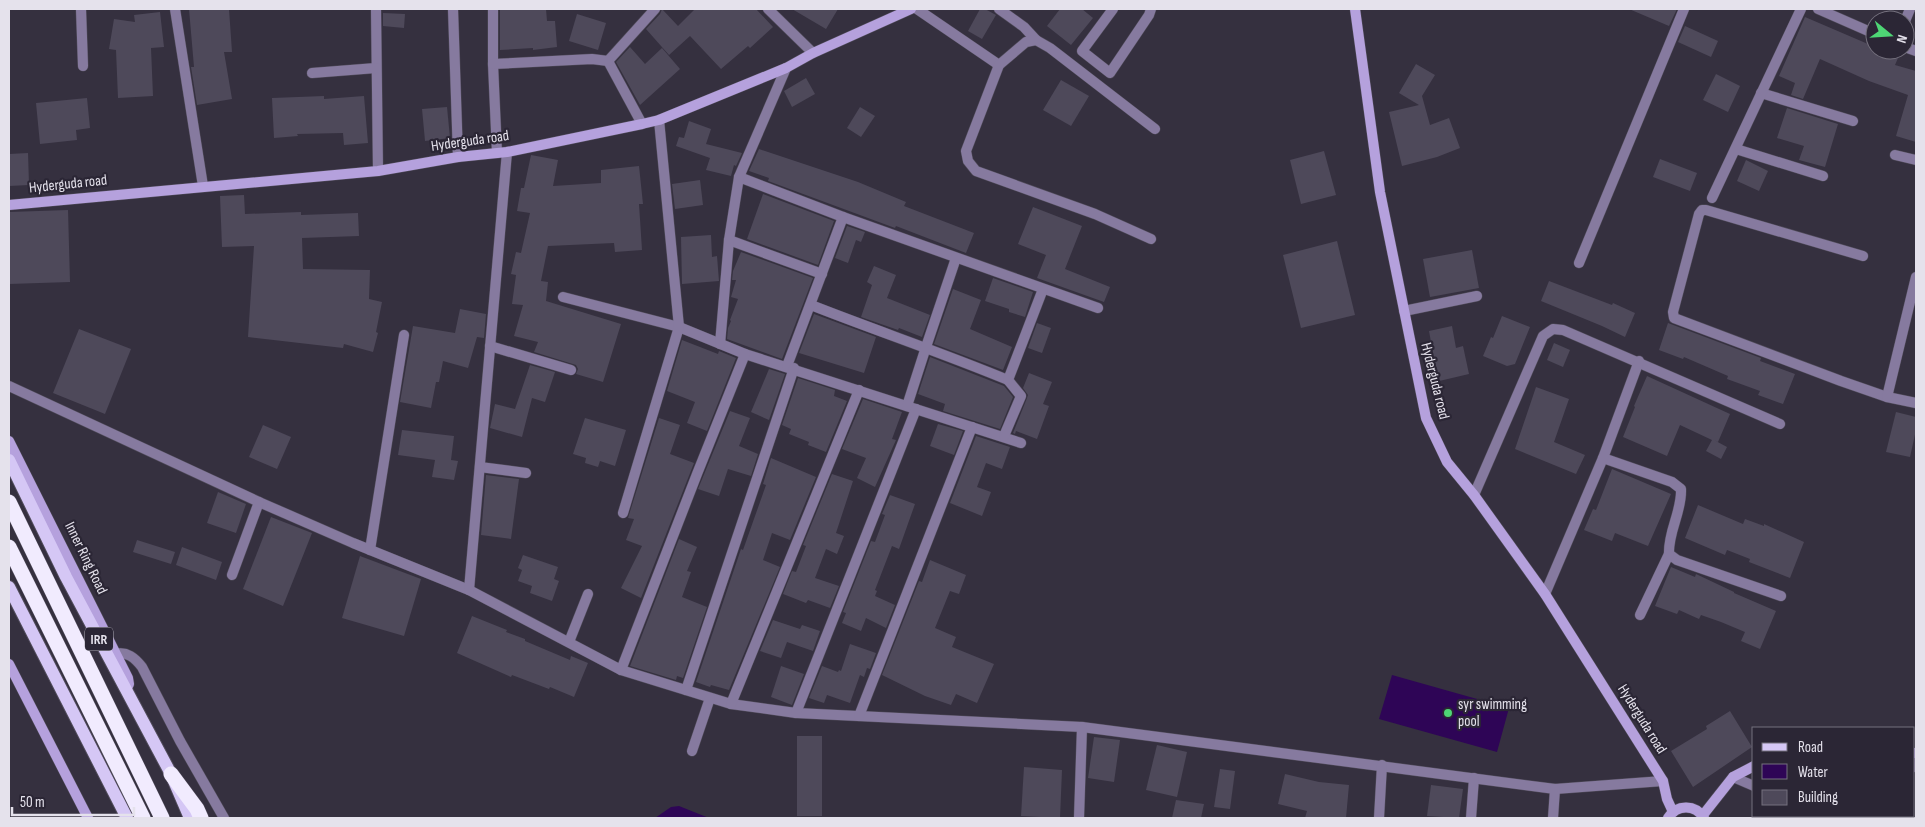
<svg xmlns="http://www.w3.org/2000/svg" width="1925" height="827" font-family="'Sofia Sans Condensed',sans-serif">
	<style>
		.water { fill: #2e0556 }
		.building { fill: #4e495a }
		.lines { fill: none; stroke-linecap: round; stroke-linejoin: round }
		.street-casing { stroke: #514c5b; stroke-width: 11 }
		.secondary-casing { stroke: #514c5b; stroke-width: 11 }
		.primary-casing { stroke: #514c5b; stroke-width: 14 }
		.highway-casing { stroke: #514c5b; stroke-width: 16 }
		.street { stroke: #867a9f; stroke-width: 10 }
		.secondary { stroke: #b5a1dd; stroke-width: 10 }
		.primary { stroke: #d5c7f5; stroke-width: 12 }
		.highway { stroke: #f1ebfe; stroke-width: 15 }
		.poi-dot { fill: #4ed675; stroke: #2b2635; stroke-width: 2 }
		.labels { text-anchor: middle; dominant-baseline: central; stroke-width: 4.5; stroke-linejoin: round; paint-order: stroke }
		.shield { fill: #2b2635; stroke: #adaab5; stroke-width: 1 }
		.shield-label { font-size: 14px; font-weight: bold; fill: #e5e2ec }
		.street-label { font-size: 15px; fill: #e5e2ec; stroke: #2b2635 }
		.poi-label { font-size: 15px; fill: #e5e2ec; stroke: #2b2635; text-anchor: start }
	</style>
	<rect width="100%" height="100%" fill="#35303f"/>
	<g class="water">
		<polygon points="1392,675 1509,708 1497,752 1379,719"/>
		<polygon points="679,806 709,818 655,818 671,807"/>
	</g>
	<g class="building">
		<polygon points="189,9 229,9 232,52 224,52 232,99 197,105 191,67 194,67"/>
		<polygon points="500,9 546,9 547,21 555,21 557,47 533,50 533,48 500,50"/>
		<polygon points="662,9 678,26 695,9 756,9 773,27 750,48 748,46 721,69 690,36 669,55 646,29 660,14"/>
		<polygon points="792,9 838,9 826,29"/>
		<polygon points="980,9 985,9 996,15 982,39 968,31"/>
		<polygon points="1060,9 1082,9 1093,18 1071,45 1047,26"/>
		<polygon points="1629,9 1677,9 1669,26"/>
		<polygon points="160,12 164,47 151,48 153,96 118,98 116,50 109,49 114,19 135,22 134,15"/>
		<polygon points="383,13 405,14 404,28 383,26"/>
		<polygon points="577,14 606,23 598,50 569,41"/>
		<polygon points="1805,17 1875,47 1875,50 1882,50 1898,58 1895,65 1916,71 1916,142 1896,136 1908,95 1869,81 1820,59 1803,99 1791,95 1795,83 1779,76"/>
		<polygon points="1685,26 1718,41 1711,57 1678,42"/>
		<polygon points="630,47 645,64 662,48 680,69 640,105 616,62"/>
		<polygon points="1416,64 1435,75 1422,96 1430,125 1449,118 1460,148 1437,157 1402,166 1389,112 1419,105 1399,93"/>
		<polygon points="1716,74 1740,86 1728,112 1703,100"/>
		<polygon points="806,78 815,94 792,107 784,91"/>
		<polygon points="1061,80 1089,96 1071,126 1043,110"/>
		<polygon points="324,96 324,99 364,96 368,143 344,145 343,133 297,134 298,136 274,138 272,98"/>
		<polygon points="87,98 90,128 76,130 77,140 40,144 36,103"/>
		<polygon points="447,107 450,138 425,141 422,109"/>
		<polygon points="860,107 875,116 861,137 847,128"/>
		<polygon points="1787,108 1838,124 1825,167 1799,160 1804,146 1777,138"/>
		<polygon points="689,121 711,129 706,144 742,153 736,166 734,165 731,176 706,170 710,158 676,146 679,137 684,138"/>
		<polygon points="759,149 858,182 906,202 904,206 974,233 966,253 896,226 895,228 768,181 769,178 749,171"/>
		<polygon points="1324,151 1336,195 1301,204 1290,160"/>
		<polygon points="28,153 29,185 9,186 9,154"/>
		<polygon points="531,155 558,160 553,186 601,183 601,170 639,166 643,204 639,204 642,250 615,252 614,243 548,246 541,281 548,282 546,301 621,324 603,382 576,374 578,369 576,365 534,352 538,342 514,336 523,305 512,304 516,275 511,274 516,252 521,253 530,213 517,211 521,188 524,188"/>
		<polygon points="1660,159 1697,173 1690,191 1653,177"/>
		<polygon points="1746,160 1768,171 1759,191 1737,181"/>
		<polygon points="700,180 703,205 675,209 672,184"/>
		<polygon points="763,194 834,221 818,265 747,239"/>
		<polygon points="244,195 245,214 301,212 301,215 358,213 359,236 302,238 303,269 370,270 369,299 382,302 376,332 378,333 373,352 344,344 343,348 248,337 254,246 222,247 220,196"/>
		<polygon points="1033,207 1082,226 1065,269 1110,287 1104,302 1037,278 1046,255 1018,244"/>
		<polygon points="68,210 70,282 9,284 9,212"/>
		<polygon points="847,226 865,232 861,242 856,240 848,263 835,258"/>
		<polygon points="711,235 712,257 717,256 719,281 682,284 681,237"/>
		<polygon points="1337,241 1355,315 1301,328 1283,255"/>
		<polygon points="1472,250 1479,288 1430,297 1423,259"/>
		<polygon points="741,252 813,278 782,359 727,339 728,328 731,321 730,320 738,299 731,297 736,280 732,280 733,271"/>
		<polygon points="874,266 896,275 887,298 930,315 922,337 899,328 898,330 861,317 872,285 867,282"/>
		<polygon points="993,278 1033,292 1025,317 1009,312 1009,309 985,301"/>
		<polygon points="1549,281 1612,305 1613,303 1635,313 1625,337 1602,326 1541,301"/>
		<polygon points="953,289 981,300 970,329 1012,347 1003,370 934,344"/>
		<polygon points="460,309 486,314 484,338 477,337 468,368 443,361 439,382 436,382 431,408 400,402 413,326 455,333"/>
		<polygon points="814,314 876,337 864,373 799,353"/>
		<polygon points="1502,316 1530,327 1515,364 1507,366 1483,356 1491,337 1493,338"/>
		<polygon points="1037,323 1051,328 1042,353 1028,348"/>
		<polygon points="1668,323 1761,358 1760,361 1795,374 1783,404 1758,395 1760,391 1727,379 1728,376 1684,357 1683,359 1659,350"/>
		<polygon points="1452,326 1456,348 1463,346 1469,374 1435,382 1429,354 1433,353 1429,331"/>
		<polygon points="79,329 131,349 105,414 53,393"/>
		<polygon points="682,340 718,354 719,351 736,358 707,431 687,423 695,402 667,391"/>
		<polygon points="1554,343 1570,350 1563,367 1547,360"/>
		<polygon points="930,357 1004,386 1013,397 1000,429 943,411 945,404 918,394"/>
		<polygon points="530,365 555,372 545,402 532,398 522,437 490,428 495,404 515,409"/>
		<polygon points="769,369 785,374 769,420 751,412"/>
		<polygon points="1029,373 1052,382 1043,404 1049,406 1037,439 1016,431 1015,434 1013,433 1027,398 1028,395 1023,388"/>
		<polygon points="1647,376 1730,414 1718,442 1714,440 1727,447 1721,459 1706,451 1712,440 1680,425 1667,456 1623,437 1635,407 1634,406"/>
		<polygon points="798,378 835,390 834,396 847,401 826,452 808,445 809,442 789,434 791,429 782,425"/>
		<polygon points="1536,387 1569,399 1554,442 1585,455 1576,474 1515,449"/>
		<polygon points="863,399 902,412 892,439 896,440 875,487 857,478 866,458 842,449"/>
		<polygon points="730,411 750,418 739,446 758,454 751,476 728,469 719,496 698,489"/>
		<polygon points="1896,412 1916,417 1916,430 1910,457 1886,452"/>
		<polygon points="585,418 626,430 615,466 600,461 598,467 585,463 586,458 573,454"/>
		<polygon points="659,418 680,425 670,454 694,463 641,598 621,588 642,546 626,540 634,519 628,518"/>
		<polygon points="938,424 963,431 954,455 930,446"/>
		<polygon points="263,425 291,437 277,469 249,457"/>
		<polygon points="402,430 454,436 451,460 458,461 454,480 432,477 435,460 398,455"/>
		<polygon points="976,436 1010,447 1002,469 986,463 977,487 991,492 982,516 950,503"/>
		<polygon points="771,458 816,477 790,540 772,533 763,560 780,567 729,690 711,685 710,687 696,682 741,549 743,550 766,485 763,484"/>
		<polygon points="1612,469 1671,494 1648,546 1615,533 1612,541 1584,530 1593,509 1596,510"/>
		<polygon points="832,474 853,481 836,533 844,536 837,554 826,549 815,578 839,586 830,608 808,600 806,603 783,594 792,571 796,572 806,546 803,545"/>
		<polygon points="486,475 519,479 511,539 481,535"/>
		<polygon points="218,492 246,504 236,533 207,523"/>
		<polygon points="890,495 915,504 899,549 892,546 875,590 877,591 875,596 895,605 886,628 866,618 861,631 842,623 846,613 843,612 871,541 875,542 885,515 882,514"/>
		<polygon points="1698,505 1743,524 1745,519 1764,526 1764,524 1804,542 1790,578 1749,562 1750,559 1727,550 1725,555 1685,538"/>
		<polygon points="271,517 312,533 283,606 243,589"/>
		<polygon points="679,539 697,547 687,571 691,572 682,597 707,607 683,678 677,676 676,680 630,666"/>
		<polygon points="137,540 175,552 171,564 133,552"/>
		<polygon points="182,547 222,562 216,580 176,565"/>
		<polygon points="523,555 558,567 554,579 559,581 552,601 530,593 532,586 518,581 522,570 518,568"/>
		<polygon points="360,556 421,579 404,636 342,618"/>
		<polygon points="930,560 966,575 959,594 950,591 935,628 956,637 952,647 994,664 977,703 956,694 951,705 925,696 882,675 919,581 922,582"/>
		<polygon points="1671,567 1695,577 1696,574 1734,592 1734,593 1776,611 1760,649 1741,641 1745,632 1721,622 1701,615 1699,619 1679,610 1677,614 1655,606"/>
		<polygon points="472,616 507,630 506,632 525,639 525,641 570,660 571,656 588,663 574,697 550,687 549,689 512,675 511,677 457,653"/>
		<polygon points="773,620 800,629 802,625 820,631 813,651 787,642 781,658 760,651"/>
		<polygon points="850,644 876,653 870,669 867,668 864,677 860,675 850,703 827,695 824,703 809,698 822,666 838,672 839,670 841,671"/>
		<polygon points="781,666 804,674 792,705 771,697"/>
		<polygon points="1730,711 1752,747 1693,787 1671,751 1707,729 1706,726"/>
		<rect x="797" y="736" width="25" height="80"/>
		<polygon points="1094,737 1120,740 1114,782 1088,778"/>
		<polygon points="1157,745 1187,752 1177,797 1146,790"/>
		<polygon points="1024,767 1062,770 1060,818 1021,816"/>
		<polygon points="1220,769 1235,771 1230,809 1214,807"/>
		<polygon points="1285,774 1319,782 1349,785 1346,818 1305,818 1307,811 1278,804"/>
		<polygon points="1431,785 1463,789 1459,818 1427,816"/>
		<polygon points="1176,800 1204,804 1201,818 1172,818"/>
	</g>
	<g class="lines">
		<g class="street-casing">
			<g id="street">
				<polyline points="81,9 83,66"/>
				<polyline points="175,9 203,186"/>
				<polyline points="376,9 378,171"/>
				<polyline points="453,9 458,157"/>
				<polyline points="493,9 493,64 497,153"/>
				<polyline points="768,9 813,53"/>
				<polyline points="917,9 999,65"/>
				<polyline points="999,9 1024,27 1036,40"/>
				<polyline points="1113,9 1082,51 1110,73 1149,15 1151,9"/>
				<polyline points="1818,9 1875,34"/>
				<polyline points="1905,21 1910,9"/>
				<polyline points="1905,47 1916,51"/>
				<polyline points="608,61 642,124"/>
				<polyline points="608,61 655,9"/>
				<polyline points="493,64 592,59 608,61"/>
				<polyline points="312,73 376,68"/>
				<polyline points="1761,93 1853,121"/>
				<polyline points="1736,149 1823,176"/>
				<polyline points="1895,155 1916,160"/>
				<polyline points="739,177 843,217 1098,308"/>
				<polyline points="1712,198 1801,9"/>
				<polyline points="1151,239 1095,214 976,171 968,161 966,151 999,65 1026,42 1036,40 1050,48 1155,129"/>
				<polyline points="729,240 822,274"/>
				<polyline points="1863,256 1706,210 1702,210 1699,214 1673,312 1674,318 1841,381 1887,397 1916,403"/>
				<polyline points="1579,263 1684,9"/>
				<polyline points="563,297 679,327 745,354 1021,443"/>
				<path d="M811,305C877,331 943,353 1008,380"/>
				<polyline points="1404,311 1477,296"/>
				<polyline points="720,344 729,240 739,177 786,68"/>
				<polyline points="490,346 571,370"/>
				<polyline points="787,366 843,217"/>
				<polyline points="9,386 259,502 353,543 469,590 621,670 731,704 796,713 1082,727 1555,789 1663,781"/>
				<polyline points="1887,397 1916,277"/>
				<polyline points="907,406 926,347 956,258"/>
				<polyline points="1004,436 1021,396 1008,380 1043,289"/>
				<path d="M1603,458L1672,482L1681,489C1682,512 1668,531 1669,554L1677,560L1781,596"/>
				<polyline points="480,467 526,473"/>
				<polyline points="1474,495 1543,336 1553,329 1563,330 1780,424"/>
				<polyline points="623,513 679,327 659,120"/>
				<polyline points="370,550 404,335"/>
				<polyline points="232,575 259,502"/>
				<polyline points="469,590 507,152"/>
				<polyline points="1545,594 1603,458 1639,361"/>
				<polyline points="1640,615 1669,554"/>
				<polyline points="569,642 588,594"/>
				<path d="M115,654C127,651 135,658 142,667L180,741L224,818"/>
				<polyline points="621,670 697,474 745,354"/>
				<polyline points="686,690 794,368"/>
				<polyline points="731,704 859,390"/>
				<polyline points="796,713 916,409"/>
				<polyline points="859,716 972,427"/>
				<polyline points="692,751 710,698"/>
				<polyline points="1914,767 1916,760"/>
				<polyline points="1733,777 1754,786"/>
				<polyline points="1822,816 1828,818"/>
				<polyline points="1079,818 1082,727"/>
				<polyline points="1379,818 1382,765"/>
				<polyline points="1471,818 1474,778"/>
				<polyline points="1553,818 1555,789"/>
				<polyline points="1894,818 1895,816"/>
			</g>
		</g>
		<g class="secondary-casing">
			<g id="secondary">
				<polyline points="1355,9 1380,192 1426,418 1447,462 1474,495 1545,594 1663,781 1667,799 1673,812"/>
				<polyline points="9,205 378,171 458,157 507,152 642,124 659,120 786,68 813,53 911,9"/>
				<polyline points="9,441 128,678 129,684 126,690"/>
				<polyline points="9,664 88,818"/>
				<polyline points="1914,753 1916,753"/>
				<polyline points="1703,815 1733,777 1754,766"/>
				<path d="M1668,818C1677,804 1695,804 1704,818"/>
			</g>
		</g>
		<g class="primary-casing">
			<g id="primary">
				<polyline points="9,460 66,577 171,774 190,818"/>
				<polyline points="9,587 127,818"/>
			</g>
		</g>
		<g class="highway-casing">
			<g id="highway">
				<polyline points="9,502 162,818"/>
				<polyline points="9,547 143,818"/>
				<polyline points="171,774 197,809 201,818"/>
			</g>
		</g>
		<use href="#street" class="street"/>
		<use href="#secondary" class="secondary"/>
		<use href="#primary" class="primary"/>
		<use href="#highway" class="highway"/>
	</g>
	<circle class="poi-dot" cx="1448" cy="713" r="5"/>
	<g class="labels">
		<rect class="shield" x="85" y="627.5" width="28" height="23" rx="4"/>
		<g class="shield-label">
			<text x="99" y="639">IRR</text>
		</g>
		<g class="street-label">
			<text transform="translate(470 141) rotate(-8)">Hyderguda road</text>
			<text transform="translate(68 184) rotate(-6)">Hyderguda road</text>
			<text transform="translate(1435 381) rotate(76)">Hyderguda road</text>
			<text transform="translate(86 558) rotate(64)">Inner Ring Road</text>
			<text transform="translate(1642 719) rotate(58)">Hyderguda road</text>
		</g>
		<g class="poi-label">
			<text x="1458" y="704">syr swimming<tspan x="1458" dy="17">pool</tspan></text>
		</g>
	</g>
	<rect width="1925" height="827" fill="none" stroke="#e5e2ec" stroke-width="20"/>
	<rect x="1752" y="727" width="162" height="90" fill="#2b2635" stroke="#75717e"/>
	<rect x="1762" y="743" width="25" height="8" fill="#d5c7f5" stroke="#75717e"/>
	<text x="1798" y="752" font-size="15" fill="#e5e2ec">Road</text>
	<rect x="1762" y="764" width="25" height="15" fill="#2e0556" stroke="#75717e"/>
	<text x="1798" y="777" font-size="15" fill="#e5e2ec">Water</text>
	<rect x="1762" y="790" width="25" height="15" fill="#4e495a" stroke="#75717e"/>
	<text x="1798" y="802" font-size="15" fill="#e5e2ec">Building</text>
	<g transform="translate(1890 35) rotate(108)"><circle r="24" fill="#2b2635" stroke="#75717e"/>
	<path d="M0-4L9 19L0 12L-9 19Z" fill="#4ed675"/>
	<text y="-8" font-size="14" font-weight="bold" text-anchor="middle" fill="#e5e2ec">N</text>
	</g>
	<path d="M12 807v8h122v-8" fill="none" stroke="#e5e2ec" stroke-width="2.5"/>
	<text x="20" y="807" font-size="15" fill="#e5e2ec" stroke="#2b2635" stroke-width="4" paint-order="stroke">50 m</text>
</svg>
